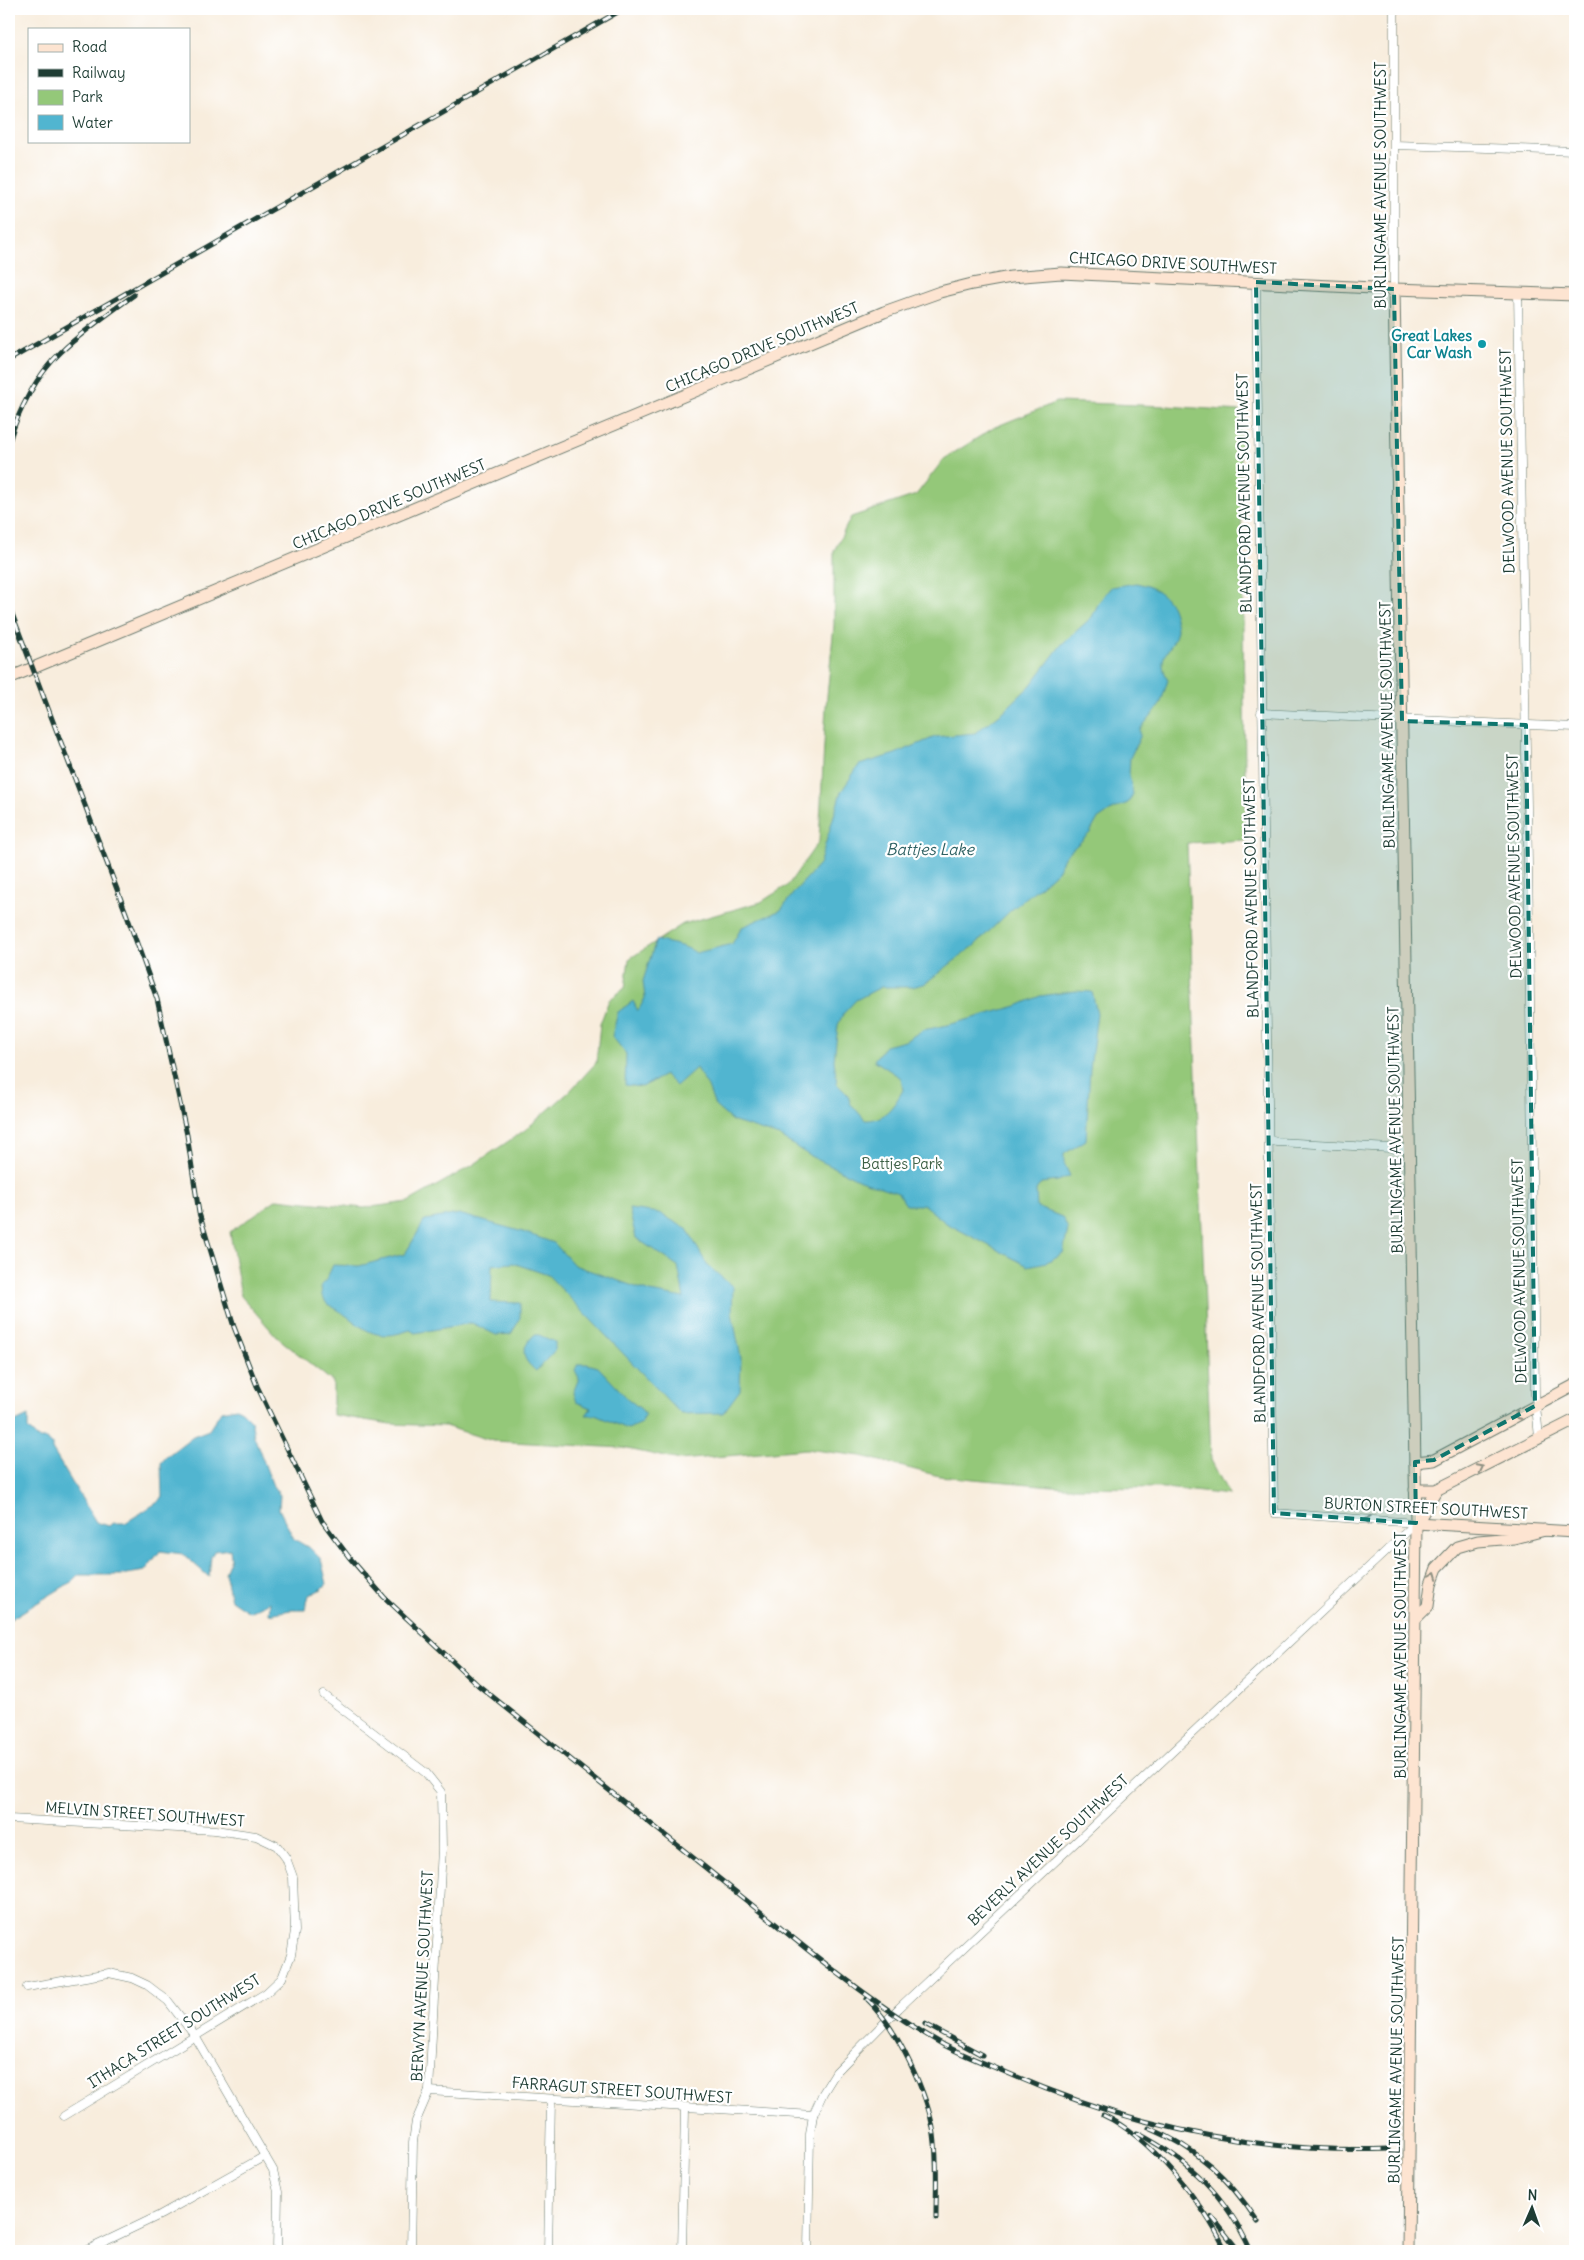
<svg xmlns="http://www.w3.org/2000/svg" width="1584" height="2260" font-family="Delius,sans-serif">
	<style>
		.green { fill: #94c879; stroke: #5a8256 }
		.water { fill: #51b5d0; stroke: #387982 }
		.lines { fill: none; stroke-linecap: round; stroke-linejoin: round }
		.street-casing { stroke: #6b7b6f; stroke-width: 9 }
		.secondary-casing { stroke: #6b7b6f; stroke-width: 13 }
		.street { stroke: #fff; stroke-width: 8 }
		.secondary { stroke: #fde4d1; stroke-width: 11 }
		.rail-casing { stroke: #1f3d34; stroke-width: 5 }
		.rail { stroke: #fff; stroke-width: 3; stroke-dasharray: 9; stroke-linecap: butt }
		.oneway { stroke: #8e9082 }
		.oneway2 { stroke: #8f9e9a }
		.marked { fill: #0f766e; fill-opacity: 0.2; stroke: #0f766e; stroke-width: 4; stroke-dasharray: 10 6; stroke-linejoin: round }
		.culture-dot { fill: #0f9aa8; stroke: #fff; stroke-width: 2 }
		.labels { text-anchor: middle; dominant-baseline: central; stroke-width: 4.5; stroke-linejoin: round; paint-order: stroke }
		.street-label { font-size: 15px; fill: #1f3d34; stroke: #fff }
		.culture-label { font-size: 15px; font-weight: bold; fill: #0d838f; stroke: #fff; text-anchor: end }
		.park-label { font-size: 15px; fill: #3c6045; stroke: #fff }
		.water-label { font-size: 16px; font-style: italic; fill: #2e6163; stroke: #fff }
	</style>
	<rect width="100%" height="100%" fill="#fff"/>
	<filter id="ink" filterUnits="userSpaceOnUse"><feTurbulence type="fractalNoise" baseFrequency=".02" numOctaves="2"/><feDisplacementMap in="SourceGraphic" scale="10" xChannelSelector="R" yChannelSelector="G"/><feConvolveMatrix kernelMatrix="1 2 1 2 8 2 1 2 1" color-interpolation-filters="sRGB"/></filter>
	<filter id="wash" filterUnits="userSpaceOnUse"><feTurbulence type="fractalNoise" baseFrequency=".0096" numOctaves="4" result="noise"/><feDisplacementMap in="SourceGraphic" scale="20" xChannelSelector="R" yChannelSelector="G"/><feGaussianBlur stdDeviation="1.12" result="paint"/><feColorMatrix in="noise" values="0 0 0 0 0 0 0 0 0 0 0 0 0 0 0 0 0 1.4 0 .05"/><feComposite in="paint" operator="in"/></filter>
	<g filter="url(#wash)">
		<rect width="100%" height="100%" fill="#f8eddd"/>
		<polygon class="green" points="1057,402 1166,406 1240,411 1246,840 1187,843 1211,1460 1229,1495 1165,1488 1064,1487 939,1476 861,1456 806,1449 680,1460 623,1448 493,1441 445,1426 390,1424 333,1415 333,1382 277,1337 241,1296 230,1232 277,1199 364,1208 408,1202 473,1165 525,1130 569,1092 596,1063 600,1024 609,1000 625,988 629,959 683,924 761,902 788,885 819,841 826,706 834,625 834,551 851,517 916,495 944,459 995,427"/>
		<g class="water">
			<path d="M1136,583C1156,587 1172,597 1175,619C1176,622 1177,627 1177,630C1173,653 1154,653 1168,680L1160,705L1140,729V737L1130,758L1129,775L1133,794L1128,803L1113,809L1097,820L1090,833L1065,856L1057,871L1044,883L1010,911L974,946L924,984L912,987H881L856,1000L843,1014L838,1025L834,1060L837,1084L848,1095L850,1103L865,1120C884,1121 894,1106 903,1090L901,1078L874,1060L885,1046L905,1041L923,1030L948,1025L1017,1006L1040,996L1076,991L1092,992L1097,1013L1090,1069L1086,1140L1064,1154V1163L1070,1176L1058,1181L1041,1183L1036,1190L1037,1207L1062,1217L1068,1229L1063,1253L1047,1262L1028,1266L946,1223L924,1205H906L898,1193L860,1180L810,1156L779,1136L732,1121L715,1106L708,1087L696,1068L676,1086L665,1075L642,1087L625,1085L626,1054L612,1036L618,1012L633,1001L638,1011L645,998L643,981L656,940C669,944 686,945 696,953L732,944L742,927L781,910L795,891L819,865L841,792L859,765L895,754L935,737L975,733L1004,711L1030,686L1062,644L1092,617L1099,602L1111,587Z"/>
			<path d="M629,1209L659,1213L687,1229L707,1265L733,1287L732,1313L741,1358L740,1390L723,1413L681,1414L548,1275L513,1263L492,1265L491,1302L520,1303V1319L511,1334L496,1335L472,1323L415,1333L410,1330C366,1346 361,1320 327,1304L322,1296L321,1285L326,1280L333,1265L359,1266L405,1254L425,1220L459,1214L523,1232L554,1243L574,1265L650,1292L684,1298L678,1266L636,1238Z"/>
			<path d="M534,1335H539L555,1342V1350L536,1371C521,1358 520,1350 534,1335Z"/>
			<polygon points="578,1364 587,1364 598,1367 628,1399 642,1410 645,1415 641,1423 628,1429 595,1415 586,1415 591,1408 576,1402 573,1393 579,1378 575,1370"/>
			<polygon points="236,1408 242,1411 251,1420 254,1436 273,1486 280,1495 279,1509 294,1539 311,1549 321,1559 327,1584 322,1589 309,1595 305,1610 291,1610 269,1614 270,1602 249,1612 231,1600 225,1573 231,1558 230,1549 214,1551 211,1557 209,1577 183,1554 160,1551 145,1571 121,1575 79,1575 73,1581 9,1620 9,1425 28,1416 28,1429 38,1439 46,1439 52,1444 52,1449 96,1522 109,1526 114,1523 125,1523 158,1502 162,1496 161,1463 167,1456 193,1436 209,1430 221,1411"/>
		</g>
	</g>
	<g filter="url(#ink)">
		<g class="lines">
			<g class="street-casing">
				<g id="street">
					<polyline points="1394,9 1394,289"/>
					<polyline points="1395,145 1575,151"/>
					<polyline points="1256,282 1274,1513 1416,1523"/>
					<polyline points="1518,293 1529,922 1535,1394 1539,1438"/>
					<polyline points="1261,713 1575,727"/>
					<polyline points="1269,1140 1277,1142 1410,1149"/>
					<polyline points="324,1695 426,1773 441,1792 442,1849 429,2091 416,2121 413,2142 411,2251"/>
					<polyline points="9,1819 215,1830 256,1836 277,1846 286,1858 293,1877 295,1931 291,1955 282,1978 266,1993 64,2116"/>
					<polyline points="27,1987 109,1973 132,1978 147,1985 168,2001 195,2036 273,2170 278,2192 277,2251"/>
					<polyline points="429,2091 813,2115"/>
					<polyline points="85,2251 160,2215 265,2156"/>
					<polyline points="548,2251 551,2100"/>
					<polyline points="682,2251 685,2109"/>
					<polyline points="808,2251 810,2134 813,2115 823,2093 836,2072 899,2008 1416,1523"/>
				</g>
			</g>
			<g class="secondary-casing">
				<g id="secondary">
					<polyline points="1394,289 1416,1523 1408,2251"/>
					<polyline points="9,678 884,312 940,292 972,284 1011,277 1061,273 1394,289 1575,295"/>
					<polyline points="1415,1462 1434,1460 1575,1385"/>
					<polyline points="1415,1490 1436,1490 1575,1420"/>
					<polyline points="1416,1523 1575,1532"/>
					<polyline points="1417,1523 1436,1490"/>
					<polyline points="1416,1618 1428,1606 1431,1584 1437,1568 1457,1547 1478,1541 1514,1538 1545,1530"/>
				</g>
			</g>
			<use href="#street" class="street"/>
			<use href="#secondary" class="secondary"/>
			<g class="rail-casing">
				<g id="rail">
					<polyline points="9,360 623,9"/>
					<path d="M9,442C18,411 37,374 61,352C83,331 109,313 134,295"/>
					<path d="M9,606L126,913L157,999L187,1135L199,1213L234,1327L257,1386L322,1521L349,1557L384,1597L478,1685L808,1950C851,1984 896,2018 944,2045C963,2055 984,2063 1003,2071C1125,2125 1255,2154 1389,2149"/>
					<path d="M867,1999C897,2027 928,2094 934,2134C938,2162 936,2190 936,2218"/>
					<polyline points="925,2024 982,2055"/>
					<path d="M1103,2115C1151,2137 1204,2204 1226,2251"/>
					<path d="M1149,2128C1199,2149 1229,2178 1258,2222"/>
					<path d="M1137,2133C1191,2161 1226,2196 1251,2251"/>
					<polyline points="1212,2217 1239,2251"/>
				</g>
			</g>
			<use href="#rail" class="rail"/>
		</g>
		<defs><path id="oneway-chevron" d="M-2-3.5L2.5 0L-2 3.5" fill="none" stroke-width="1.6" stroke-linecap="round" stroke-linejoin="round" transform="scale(1.25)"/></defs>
		<g class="oneway">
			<use href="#oneway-chevron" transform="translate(1517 1416) rotate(152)"/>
			<use href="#oneway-chevron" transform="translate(1480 1468) rotate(-27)"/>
			<use href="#oneway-chevron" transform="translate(1434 1575) rotate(-69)"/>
		</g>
		<use class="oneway2" href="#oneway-chevron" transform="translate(1368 1520) rotate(-176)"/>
	</g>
	<path class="marked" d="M1256,282L1394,289L1402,721L1526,725L1535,1406L1434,1460L1415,1462L1416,1523L1274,1513Z"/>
	<circle class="culture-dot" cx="1482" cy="344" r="5"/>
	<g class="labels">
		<g class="street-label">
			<text transform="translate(1380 185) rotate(-90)">BURLINGAME AVENUE SOUTHWEST</text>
			<text transform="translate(1173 263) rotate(3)">CHICAGO DRIVE SOUTHWEST</text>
			<text transform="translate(762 347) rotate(-23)">CHICAGO DRIVE SOUTHWEST</text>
			<text transform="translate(1507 461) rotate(-91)">DELWOOD AVENUE SOUTHWEST</text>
			<text transform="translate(1244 493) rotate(-91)">BLANDFORD AVENUE SOUTHWEST</text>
			<text transform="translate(389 504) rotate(-23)">CHICAGO DRIVE SOUTHWEST</text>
			<text transform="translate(1387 725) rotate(-91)">BURLINGAME AVENUE SOUTHWEST</text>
			<text transform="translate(1514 866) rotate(-91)">DELWOOD AVENUE SOUTHWEST</text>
			<text transform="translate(1251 898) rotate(-91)">BLANDFORD AVENUE SOUTHWEST</text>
			<text transform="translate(1395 1130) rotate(-91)">BURLINGAME AVENUE SOUTHWEST</text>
			<text transform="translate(1519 1271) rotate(-91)">DELWOOD AVENUE SOUTHWEST</text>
			<text transform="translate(1258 1303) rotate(-91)">BLANDFORD AVENUE SOUTHWEST</text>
			<text transform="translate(1426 1508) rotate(3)">BURTON STREET SOUTHWEST</text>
			<text transform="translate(1400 1655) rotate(-90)">BURLINGAME AVENUE SOUTHWEST</text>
			<text transform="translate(145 1814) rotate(4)">MELVIN STREET SOUTHWEST</text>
			<text transform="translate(1048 1850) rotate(-43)">BEVERLY AVENUE SOUTHWEST</text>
			<text transform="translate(422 1976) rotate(-87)">BERWYN AVENUE SOUTHWEST</text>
			<text transform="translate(174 2031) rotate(-32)">ITHACA STREET SOUTHWEST</text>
			<text transform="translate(1396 2060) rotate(-89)">BURLINGAME AVENUE SOUTHWEST</text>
			<text transform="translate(622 2090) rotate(4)">FARRAGUT STREET SOUTHWEST</text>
		</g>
		<g class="culture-label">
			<text x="1472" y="335">Great Lakes<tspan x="1472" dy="17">Car Wash</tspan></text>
		</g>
		<g class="park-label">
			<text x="902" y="1163">Battjes Park</text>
		</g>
		<g class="water-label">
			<text x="930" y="849">Battjes Lake</text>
		</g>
	</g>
	<rect width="1584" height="2260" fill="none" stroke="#fff" stroke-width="30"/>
	<rect x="28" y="28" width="162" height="115" fill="#ffffff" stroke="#a5b1ae"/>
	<rect x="38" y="44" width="25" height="8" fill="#fde4d1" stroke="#a5b1ae"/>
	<text x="72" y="52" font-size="15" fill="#1f3d34">Road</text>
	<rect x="38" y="69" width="25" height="8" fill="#1f3d34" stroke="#a5b1ae"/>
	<text x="72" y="78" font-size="15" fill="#1f3d34">Railway</text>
	<rect x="38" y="90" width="25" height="15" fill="#94c879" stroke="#a5b1ae"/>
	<text x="72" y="102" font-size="15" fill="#1f3d34">Park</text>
	<rect x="38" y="115" width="25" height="15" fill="#51b5d0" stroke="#a5b1ae"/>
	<text x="72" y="128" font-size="15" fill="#1f3d34">Water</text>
	<g transform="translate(1532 2208) rotate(2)" stroke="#ffffff" stroke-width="4" paint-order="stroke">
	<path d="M0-4L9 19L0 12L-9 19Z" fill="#1f3d34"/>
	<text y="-8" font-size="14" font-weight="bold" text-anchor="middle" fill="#1f3d34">N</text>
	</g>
</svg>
